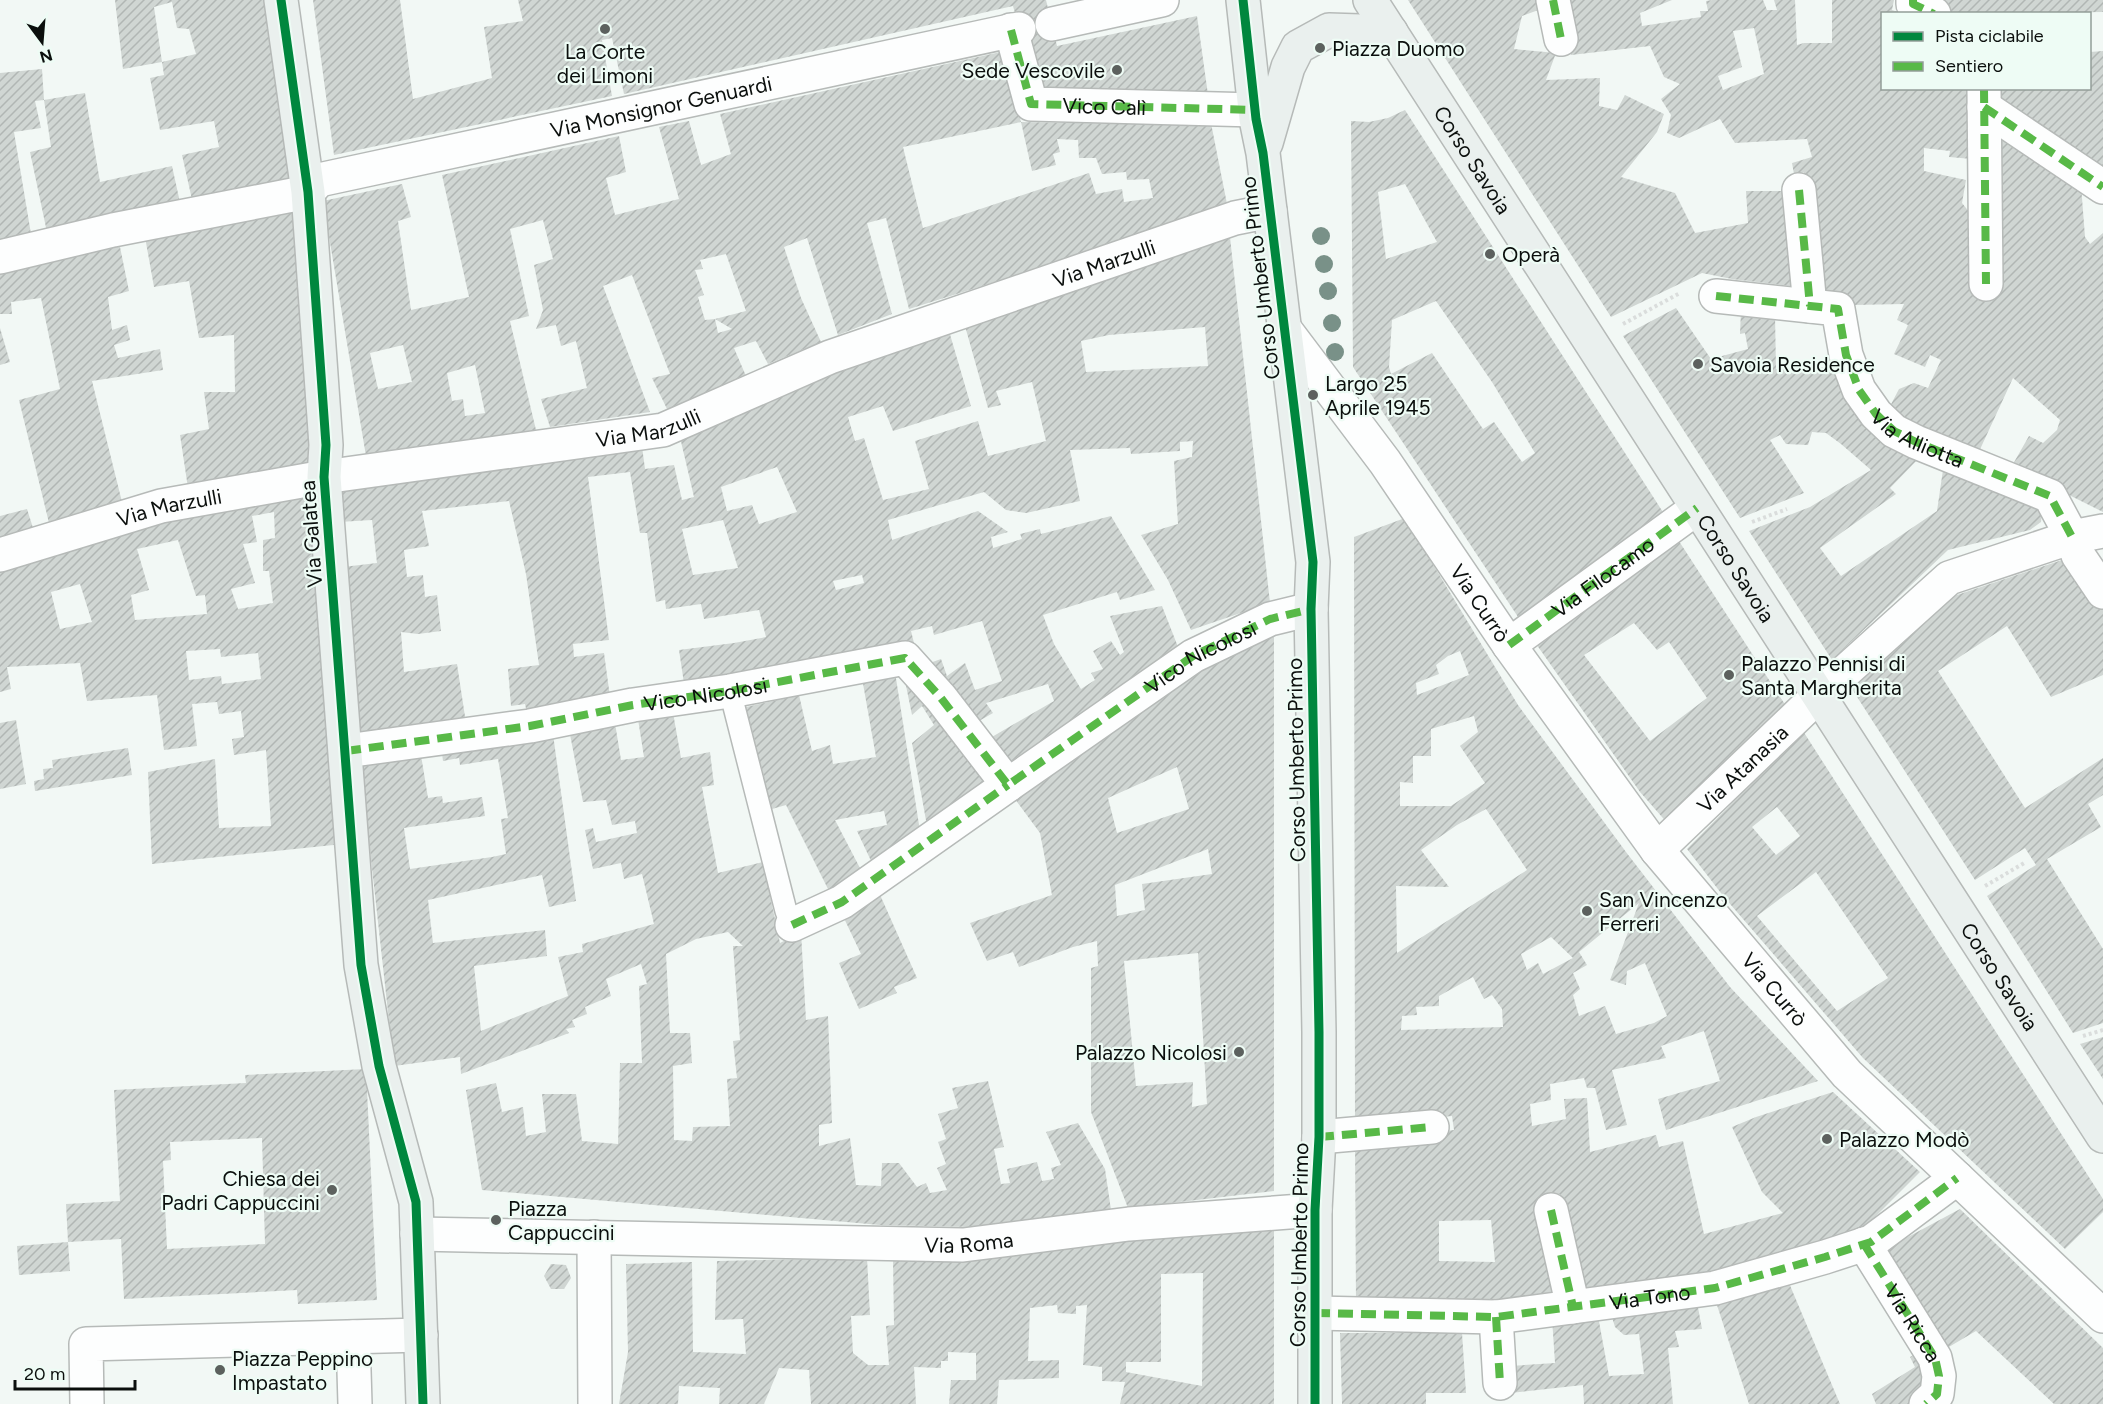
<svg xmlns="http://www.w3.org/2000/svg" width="2103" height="1404" font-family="Figtree,sans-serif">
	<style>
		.building { fill: url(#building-hatch); fill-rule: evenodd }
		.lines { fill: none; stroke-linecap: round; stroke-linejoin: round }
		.lane-casing { stroke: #b6bab8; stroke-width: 24 }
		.street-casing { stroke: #b6bab8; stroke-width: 36 }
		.secondary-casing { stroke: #b6bab8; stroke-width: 36 }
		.path { stroke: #dadddc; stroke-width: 4; stroke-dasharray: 3 3; stroke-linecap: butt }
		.lane { stroke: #fdfefe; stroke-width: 21 }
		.street { stroke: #fdfefe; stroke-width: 33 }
		.secondary { stroke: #eaf0ee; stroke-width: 33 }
		.quiet { stroke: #58b947; stroke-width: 8; stroke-dasharray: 15 8; stroke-linecap: butt }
		.cycleway-casing { stroke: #eefcf5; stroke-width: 13 }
		.cycleway { stroke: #00873e; stroke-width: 9 }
		.tree { fill: #799188 }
		.poi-dot { fill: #5c615e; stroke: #eefcf5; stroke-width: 2 }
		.labels { text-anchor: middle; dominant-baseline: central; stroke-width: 4.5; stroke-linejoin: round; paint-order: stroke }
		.poi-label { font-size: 21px; fill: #0b0f0d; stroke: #eefcf5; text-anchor: start }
		.street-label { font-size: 21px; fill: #0b0f0d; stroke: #eefcf5 }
	</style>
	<defs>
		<pattern id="building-hatch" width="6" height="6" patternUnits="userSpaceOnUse" patternTransform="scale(1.5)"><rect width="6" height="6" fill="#d0d6d3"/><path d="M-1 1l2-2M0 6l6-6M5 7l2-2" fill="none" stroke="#b1b6b4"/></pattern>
	</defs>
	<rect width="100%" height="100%" fill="#f2f8f5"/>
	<g class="building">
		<path d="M115,0H266L293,182L193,204L182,155L219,147L214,121L160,130L150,78L164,75L162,62L123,69ZM172,2L177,28L189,29L196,54L162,62L154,7Z"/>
		<polygon points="313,0 400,0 413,99 492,78 484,27 523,21 518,0 1046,0 1057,46 1197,16 1209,102 1037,94 1013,6 624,94 612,38 602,40 612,96 334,155"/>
		<polygon points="1408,0 1542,0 1544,8 1522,16 1514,49 1556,53 1546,80 1600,78 1599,106 1617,110 1625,95 1664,114 1657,132 1621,177 1675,193 1695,233 1748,223 1746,191 1792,191 1799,287 1732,279 1702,273 1611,317"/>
		<path d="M1562,0H1672L1640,13L1642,26L1701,17L1700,11H1708L1706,1L1712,0H1763L1767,10H1777L1774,0H1795L1797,45L1804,43H1832V0H1894L1892,10L1904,14H1882V88H1975L1972,159L1949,157L1950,151L1924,148V171L1966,180L1962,203L1974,218L1977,297L1995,298L1992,121L2081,185L2085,237L2090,244L2103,233V512L2067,494L2009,471L2029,436L2043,443L2057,430L2060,420L2013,378L1976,458L1887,412L1899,389L1914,383L1928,388L1941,360L1930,355L1925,367L1894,354L1908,325L1897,320L1904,304L1854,305L1838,293H1821L1804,172L1794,174L1792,163L1812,157L1807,139L1735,143L1720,119L1679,138L1667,133L1671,115L1661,99L1680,84L1664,77L1650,46L1571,55ZM1754,28L1764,74L1723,90L1718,76L1742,67L1733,31Z"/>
		<polygon points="1921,0 2103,0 2103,12 1950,14"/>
		<path d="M1005,51L1021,122L1132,124V116L1210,118L1228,209L909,309L886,218L867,223L892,314L838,335L807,238L784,247L801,298L821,342L768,364L756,341L734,348L746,376L708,396L667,409L652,378L670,374L632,275L603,286L650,412L550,427L541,399L587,388L576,341L561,346L556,325L536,329L543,310L534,265L553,259L543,220L510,229L529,316L510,321L536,430L366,456L323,201L402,184L411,217L398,221L411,310L469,297L442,175L619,136L626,172L606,178L615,215L679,199L659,127L689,121L701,165L731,154L720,114ZM1021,122L1032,171L1056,165L1053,154L1060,152L1057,139L1078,140L1079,158H1096L1102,174L1126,172L1127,180L1149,179L1153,198L1124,202L1122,189L1096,194L1089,173L923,228L903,147ZM726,254L746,311L715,319L732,329L718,333L715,319L705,320L698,297L704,295L695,270L703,269L700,260ZM403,345L412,382L378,389L370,353ZM475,365L485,413L465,416L463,399L452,401L447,373Z"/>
		<polygon points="2103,51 2103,175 2001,109 2001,93 1994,92 1994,88 2090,88 2090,52"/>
		<polygon points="42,69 44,100 35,101 41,128 14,132 32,240 0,248 0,73"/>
		<polygon points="85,93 100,182 172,166 181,207 48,237 30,152 51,147 44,100"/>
		<path d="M1405,110L1668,520L1522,623L1353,367L1351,121L1369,122L1388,118ZM1405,184L1437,242L1386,259L1378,192ZM1436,301L1492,382L1535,453L1522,462L1494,422L1483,429L1432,353L1391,374L1389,367L1392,320Z"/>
		<polygon points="295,205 313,467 188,488 180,435 209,429 204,392 235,392 234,335 199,338 189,281 154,287 145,237"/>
		<path d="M1230,237L1270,603L1191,630L1168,580L1141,535L1178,524L1174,461L1192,457L1193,441L1180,442V451L1131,454L1130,448L1070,450L1080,501L1026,513L1006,510L984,492L888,520L892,540L978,511L1008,532L991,537L993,548L1022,539L1020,534L1040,529L1041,534L1111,516L1155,590L1120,600L1117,592L1043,615L1054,644L1081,689L1095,680L1091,673L1103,669L1093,651L1111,641L1120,655L1124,652L1110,616L1162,606L1180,652L1010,772L985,741L1054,701L1048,684L986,703L993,713L972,725L924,665L941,659L947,676L965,663L975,690L1002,681L982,621L934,635L932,626L911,631L915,647L685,690L679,650L734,643L766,637L759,610L704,619L701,604L666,609L665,600L656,602L647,533H640L630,472L588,477L609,640L573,644L574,657L604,653L611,704L528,718L525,704L511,706L508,669L539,665L526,574L509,501L422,511L429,546L404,550L407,577L423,575L425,597L437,595L441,631L418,634L401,632L404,672L457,664L466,723L359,740L343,567L377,563L372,520L339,522L335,483L641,439L645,469L674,465L682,500L694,497L679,433L853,363L949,331L971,406L893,431L883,406L848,417L855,441L864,438L883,500L929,489L915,441L978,421L988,456L1046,441L1032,382L996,391L1001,405L988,408L965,326ZM1205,327L1208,366L1086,372L1081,341L1109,335ZM777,467L797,512L759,524L752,505L727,511L721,487ZM723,520L738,568L693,575L682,529ZM862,575L864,583L836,590L833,581Z"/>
		<polygon points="119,242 129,291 108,297 112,330 127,325 130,340 114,345 118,358 160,349 163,370 92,381 122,502 49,523 19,400 60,389 41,298 11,302 12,314 0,314 0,269"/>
		<polygon points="1676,308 1711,359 1748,349 1745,333 1740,334 1741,310 1775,315 1776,369 1839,367 1921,456 1890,488 1896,494 1820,548 1841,576 1937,511 1944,463 2037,502 2042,513 2041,522 2030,530 1948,550 1832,660 1749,531 1810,507 1871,470 1841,444 1826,433 1812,432 1808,445 1786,444 1780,435 1770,440 1804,493 1740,518 1623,336"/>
		<polygon points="0,328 10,362 0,365"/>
		<path d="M313,495L318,621L343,844L152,864L148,772L215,759L219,828L271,826L266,750L234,755L232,739L244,737L241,711L219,714L217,702L192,704L197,746L164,750L157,695L87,701L80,663L7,667L11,689L0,692V571L52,553L202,510ZM274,512L275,538L263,540V571H269L273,603L238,609L231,589L255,583L243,544L257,542L252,516ZM178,540L196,596L205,595L207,614L135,620L131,595L149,590L137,549ZM80,584L92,622L60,629L51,592ZM220,649L221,657L258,653L261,679L222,684L221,676L189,680L186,651Z"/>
		<polygon points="27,509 33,528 0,539 0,516"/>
		<path d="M1405,518L1518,705L1626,852L1730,987L1818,1081L1666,1130L1658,1099L1720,1081L1704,1031L1661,1046L1666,1058L1612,1070L1627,1125L1606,1130L1595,1088H1587L1584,1078L1550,1084L1551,1100L1530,1104L1532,1126L1566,1119L1564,1099L1587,1098L1590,1152L1656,1135L1659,1147L1683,1141L1704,1234L1783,1213L1762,1192L1732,1127L1756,1117L1833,1092L1920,1172L1862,1230L1715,1277L1580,1294L1560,1194L1540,1200L1563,1297L1496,1305L1356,1304L1355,1141L1454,1130L1452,1116L1355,1126L1354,537ZM1460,651L1469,675L1417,695L1416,683L1439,674L1436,665L1448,656ZM1474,716L1478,732L1460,746L1485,783L1451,806H1400V782L1413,783V756H1431V729ZM1486,809L1527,870L1397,953L1396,886L1449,887L1421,850L1457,825ZM1639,903L1610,980L1626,985L1627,971L1645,963L1667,1016L1654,1023L1616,1034L1605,1006L1579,1016L1573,995L1580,989L1573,973L1587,965L1579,952ZM1551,937L1573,958L1543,974L1538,963L1527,970L1521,954ZM1473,977L1484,999L1492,995L1502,1009L1503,1027L1401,1030L1402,1016L1417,1015L1416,1007L1439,1006V996ZM1491,1220L1495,1262L1439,1261V1221Z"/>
		<path d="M1675,535L1786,706L1669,825L1640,792L1534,641ZM1634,623L1657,650L1669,642L1707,698L1650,741L1584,655Z"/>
		<polygon points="2068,558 2103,609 2103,675 2051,697 2007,626 1938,671 2025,808 2103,758 2103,795 2088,804 2101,827 2047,859 2103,949 2103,1023 2073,1033 1987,896 2036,865 2025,848 1975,880 1850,686 1954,596"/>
		<path d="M1274,632V1191L1128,1208L1091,1112V968L1098,966L1097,941L1073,947L1019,967L1013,952L987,961L970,923L1052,895L1040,833L1012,795L1213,656ZM1177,767L1189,809L1117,833L1108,798ZM1208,849L1212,874L1142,884L1145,910L1117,916L1115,885ZM1198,953L1207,1104L1192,1107L1193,1082L1136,1086L1124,961Z"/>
		<polygon points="903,671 994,782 927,826 912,743 934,725 922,706 912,715"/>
		<polygon points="895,672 920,831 872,863 857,831 887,825 884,811 835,820 861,870 829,891 786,805 772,809 746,707 799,695 812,751 830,745 833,764 876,757 862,678"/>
		<path d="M672,707L681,758L710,752L714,785L702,787L718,873L763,862L780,943L801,932L806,1020L828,1016L832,1123L819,1125V1146L850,1138L856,1185L881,1186L882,1163H899L917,1187L926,1183L930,1193L947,1190L937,1168L946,1164L938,1142L946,1139L938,1114L958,1108L952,1088L988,1081L1004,1147L994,1149L1001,1184L1010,1183L1007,1169L1037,1162L1042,1181L1054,1179L1051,1168L1061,1165L1046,1132L1078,1123L1105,1169L1111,1210L972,1227L880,1225L482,1190L466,1090L496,1083L502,1112L523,1107L526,1136L546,1132L542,1094H576L582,1141L618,1144L620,1063H642L639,986L647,984L641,964L606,979L611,996L585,1007L587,1014L572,1020L575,1027L566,1029L569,1033L461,1074L460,1057L394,1066L360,760L420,749L428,798L442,796L443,803L482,797L485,816L404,828L410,869L492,857L506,854L501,819L508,818L498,759L460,765L459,758L443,761L441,746L552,727L576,901L549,907L542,875L428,900L433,943L545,930L547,956L474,966L481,1031L568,996L558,957L583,952L582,944L654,924L642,874L624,879L621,863L593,869L585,830L593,828L596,842L637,833L635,821L612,825L606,800L583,802L568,724L614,717L621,760L644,757L637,713ZM728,932L743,946H733L740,1040L733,1041L737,1078L727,1079L730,1126L693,1127L692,1141L674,1140L673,1066L692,1063L690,1033H670L666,954L696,939Z"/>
		<polygon points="16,720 26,784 0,789 0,723"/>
		<path d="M1803,731L2103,1199V1212L2065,1249L1863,1058L1724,897L1687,849ZM1777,807L1800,836L1776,855L1752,827ZM1816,872L1888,978L1837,1011L1757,916Z"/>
		<polygon points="128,748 132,775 35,791 34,781 44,779 43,769 53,768 52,760"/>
		<polygon points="877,888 917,978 894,987 897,993 859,1009 839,963 861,954 841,912"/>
		<polygon points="2103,1037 2103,1079 2080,1044"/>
		<path d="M366,1069L377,1300L298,1304L297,1290L124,1299L121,1239L68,1242L70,1271L19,1275L17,1246L68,1242L66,1204L120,1201L114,1090L246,1083L245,1075ZM262,1138L265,1244L167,1249L163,1161L171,1160L170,1142Z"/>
		<polygon points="1960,1209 2103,1348 2103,1404 2054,1404 1976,1331 1942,1351 1880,1252"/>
		<path d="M1274,1228V1404H1120L1125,1382L1102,1381V1367L1083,1365L1087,1305L1076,1306V1314L1058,1313L1057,1305L1030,1308L1028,1361L1059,1360V1378L999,1380L997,1404H949L951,1380H976V1353L948,1352V1361H941V1368L914,1367L916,1404H811L809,1370L779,1368L764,1404H719L720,1388L679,1386L678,1404H619L628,1352L626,1264L692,1262L693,1352L746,1354L743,1319L715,1320L717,1261L867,1258L870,1315L851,1316L853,1353L868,1365H889L886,1326L894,1325L893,1259L1130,1236ZM1203,1273L1202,1386L1126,1372V1362H1161V1274Z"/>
		<polygon points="551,1264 566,1265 571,1278 564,1289 551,1289 544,1276"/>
		<polygon points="1789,1283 1840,1404 1749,1404 1715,1299"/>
		<polygon points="1697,1302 1702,1329 1675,1331 1679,1347 1668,1348 1673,1404 1584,1404 1583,1385 1511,1393 1510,1366 1555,1363 1552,1318 1598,1316 1609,1376 1644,1374 1639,1334 1624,1335 1615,1327 1611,1314"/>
		<polygon points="1340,1333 1462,1333 1466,1393 1426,1393 1426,1404 1342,1404"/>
		<polygon points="1922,1350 1925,1390 1909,1404 1876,1404 1872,1394 1915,1367 1910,1357"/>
	</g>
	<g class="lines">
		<g class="lane-casing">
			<polyline id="lane" points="730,691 786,911 792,925"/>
		</g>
		<g class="street-casing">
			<g id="street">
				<polyline points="1553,0 1561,39"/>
				<polyline points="1913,0 1913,4 1934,14"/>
				<polyline points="1052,24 1162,0"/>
				<polyline points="1011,30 1031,104 1255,110"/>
				<polyline points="1984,88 1986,284"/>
				<polyline points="1984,107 2103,187"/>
				<polyline points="1799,190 1810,306"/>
				<path id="s1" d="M0,257L113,230L308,192L319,180L1019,29"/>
				<polyline points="1716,296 1838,309 1846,355 1859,390 1876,414 1894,431 1916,442 2050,496 2072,537 2078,555 2103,592"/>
				<path id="s2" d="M1284,328L1385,462L1509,645L1657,850L1847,1074L2103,1316"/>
				<path id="s3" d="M0,555L161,506L324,477L663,430L830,357L1235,218L1270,211"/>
				<path id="s4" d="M1509,645L1697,508"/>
				<polyline points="346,751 530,726 633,705 730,691 905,658 941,698 1008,785 1193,656 1270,619 1311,609"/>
				<path id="s5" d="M1657,850L1818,696L1949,578L2072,537L2103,531"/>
				<polyline points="792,925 842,902 1008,785"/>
				<polyline points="1319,1137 1432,1127"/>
				<polyline points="1551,1210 1573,1307"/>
				<path id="s6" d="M417,1234L963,1245L1129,1224L1315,1210"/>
				<polyline points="594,1237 595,1404"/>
				<polyline points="1864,1244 1935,1358 1939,1376 1937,1394 1926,1404"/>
				<polyline points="1315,1313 1496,1317 1715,1288 1825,1257 1871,1242 1957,1178"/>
				<polyline points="1496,1317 1500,1383"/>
				<polyline points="353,1337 355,1404"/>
				<polyline points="87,1404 86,1344 421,1335"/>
			</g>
		</g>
		<g class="secondary-casing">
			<g id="secondary">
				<polyline points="281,0 308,192 326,445 324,477 361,965 379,1066 416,1202 423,1404"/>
				<polyline points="1243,0 1256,119 1263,153 1313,562 1311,609 1319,1032 1319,1137 1315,1210 1315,1404"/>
				<path id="s7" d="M1370,0L2103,1136"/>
				<polyline points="1266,143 1288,67 1298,47 1329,30 1391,32"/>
			</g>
		</g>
		<g class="path">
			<polyline points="1623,324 1680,293"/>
			<polyline points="1752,522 1787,509"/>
			<polyline points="1985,886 2026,862"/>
			<polyline points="2083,1036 2103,1030"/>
		</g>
		<use href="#lane" class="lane"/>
		<use href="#street" class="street"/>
		<use href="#secondary" class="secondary"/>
		<g class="quiet">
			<polyline points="1553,0 1561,39"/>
			<polyline points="1913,0 1913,4 1934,14"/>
			<path id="s8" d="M1011,30L1031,104L1255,110"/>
			<polyline points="1984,88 1986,284"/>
			<polyline points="1984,107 2103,187"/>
			<polyline points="1799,190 1810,306"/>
			<path id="s9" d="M1716,296L1838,309L1846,355L1859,390L1876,414L1894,431L1916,442L2050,496L2072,537"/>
			<polyline points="1509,645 1697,508"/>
			<path id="s10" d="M346,751L530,726L633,705L730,691L905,658L941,698L1008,785L1193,656L1270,619L1311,609"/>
			<polyline points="792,925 842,902 1008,785"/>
			<polyline points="1319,1137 1432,1127"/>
			<polyline points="1551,1210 1573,1307"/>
			<path id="s11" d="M1864,1244L1935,1358L1939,1376L1937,1394L1926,1404"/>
			<path id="s12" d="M1315,1313L1496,1317L1715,1288L1825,1257L1871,1242L1957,1178"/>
			<polyline points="1496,1317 1500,1383"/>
		</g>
		<g class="cycleway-casing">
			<g id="cycleway">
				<polyline points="281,0 308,192 326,445 324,477 361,965 379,1066 416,1202 423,1404"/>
				<polyline points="1243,0 1256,119 1263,153 1313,562 1311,609 1319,1032 1319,1137 1315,1210 1315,1404"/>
			</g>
		</g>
		<use href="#cycleway" class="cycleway"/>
	</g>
	<g class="tree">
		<circle cx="1321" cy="236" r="9"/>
		<circle cx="1324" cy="264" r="9"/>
		<circle cx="1328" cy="291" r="9"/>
		<circle cx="1332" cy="323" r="9"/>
		<circle cx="1335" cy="352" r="9"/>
	</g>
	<g class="poi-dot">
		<circle cx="605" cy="29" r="6"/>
		<circle cx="1320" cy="48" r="6"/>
		<circle cx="1117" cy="70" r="6"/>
		<circle cx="1490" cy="254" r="6"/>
		<circle cx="1698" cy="364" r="6"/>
		<circle cx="1313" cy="395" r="6"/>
		<circle cx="1729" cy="675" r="6"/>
		<circle cx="1587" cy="911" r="6"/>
		<circle cx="1239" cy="1052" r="6"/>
		<circle cx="1827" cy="1139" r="6"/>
		<circle cx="332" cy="1190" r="6"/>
		<circle cx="496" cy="1220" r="6"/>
		<circle cx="220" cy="1370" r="6"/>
	</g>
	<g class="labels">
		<g class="poi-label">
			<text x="1332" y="48">Piazza Duomo</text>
			<text x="605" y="51" text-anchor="middle">La Corte<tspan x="605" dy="24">dei Limoni</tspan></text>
			<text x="1105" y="70" text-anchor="end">Sede Vescovile</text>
			<text x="1502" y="254">Operà</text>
			<text x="1710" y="364">Savoia Residence</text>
			<text x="1325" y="383">Largo 25<tspan x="1325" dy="24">Aprile 1945</tspan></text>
			<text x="1741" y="663">Palazzo Pennisi di<tspan x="1741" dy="24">Santa Margherita</tspan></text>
			<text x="1599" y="899">San Vincenzo<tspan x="1599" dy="24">Ferreri</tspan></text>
			<text x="1227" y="1052" text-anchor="end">Palazzo Nicolosi</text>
			<text x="1839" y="1139">Palazzo Modò</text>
			<text x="320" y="1178" text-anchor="end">Chiesa dei<tspan x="320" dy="24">Padri Cappuccini</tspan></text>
			<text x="508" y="1208">Piazza<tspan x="508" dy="24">Cappuccini</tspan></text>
			<text x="232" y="1358">Piazza Peppino<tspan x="232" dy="24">Impastato</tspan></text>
		</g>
		<g class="street-label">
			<text stroke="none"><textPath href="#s1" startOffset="681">Via Monsignor Genuardi</textPath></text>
			<text stroke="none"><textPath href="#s8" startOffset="150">Vico Calì</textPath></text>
			<text stroke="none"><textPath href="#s7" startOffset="190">Corso Savoia</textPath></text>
			<text stroke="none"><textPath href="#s3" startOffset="1148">Via Marzulli</textPath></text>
			<text transform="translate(1260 278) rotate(-97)">Corso Umberto Primo</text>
			<text stroke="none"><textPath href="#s3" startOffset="662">Via Marzulli</textPath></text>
			<text stroke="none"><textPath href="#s9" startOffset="285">Via Alliotta</textPath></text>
			<text stroke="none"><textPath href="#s3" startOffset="176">Via Marzulli</textPath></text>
			<text transform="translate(311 534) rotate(-94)">Via Galatea</text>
			<text stroke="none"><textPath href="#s7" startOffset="676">Corso Savoia</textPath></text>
			<text stroke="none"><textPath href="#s4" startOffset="116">Via Filocamo</textPath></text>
			<text stroke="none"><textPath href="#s2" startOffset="338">Via Currò</textPath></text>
			<text stroke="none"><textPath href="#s10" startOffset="962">Vico Nicolosi</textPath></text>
			<text stroke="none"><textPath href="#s10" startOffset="364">Vico Nicolosi</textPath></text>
			<text transform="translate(1296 760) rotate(-91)">Corso Umberto Primo</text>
			<text stroke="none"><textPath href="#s5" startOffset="118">Via Atanasia</textPath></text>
			<text stroke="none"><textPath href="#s7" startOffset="1162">Corso Savoia</textPath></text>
			<text stroke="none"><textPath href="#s2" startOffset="824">Via Currò</textPath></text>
			<text stroke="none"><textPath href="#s6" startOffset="552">Via Roma</textPath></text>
			<text transform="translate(1299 1245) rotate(-89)">Corso Umberto Primo</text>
			<text stroke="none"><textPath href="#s12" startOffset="336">Via Tono</textPath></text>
			<text stroke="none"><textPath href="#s11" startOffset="93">Via Ricca</textPath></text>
		</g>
	</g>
	<rect x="1881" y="12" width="210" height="78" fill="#eefcf5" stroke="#939d98" stroke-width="1.5"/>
	<rect x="1893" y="32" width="30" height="9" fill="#00873e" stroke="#939d98" stroke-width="1.5"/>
	<text x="1935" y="42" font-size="18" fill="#0b0f0d">Pista ciclabile</text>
	<rect x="1893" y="62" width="30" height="9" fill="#58b947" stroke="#939d98" stroke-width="1.5"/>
	<text x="1935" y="72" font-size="18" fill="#0b0f0d">Sentiero</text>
	<g transform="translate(42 42) rotate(164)" stroke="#eefcf5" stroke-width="4.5" paint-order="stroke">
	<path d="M0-4.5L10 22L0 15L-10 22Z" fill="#0b0f0d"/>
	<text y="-9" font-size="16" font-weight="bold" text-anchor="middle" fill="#0b0f0d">N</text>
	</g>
	<path d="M15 1380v9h120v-9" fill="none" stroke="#0b0f0d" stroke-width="3"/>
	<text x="24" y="1380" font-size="18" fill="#0b0f0d" stroke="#eefcf5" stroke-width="4.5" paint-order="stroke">20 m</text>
</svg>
